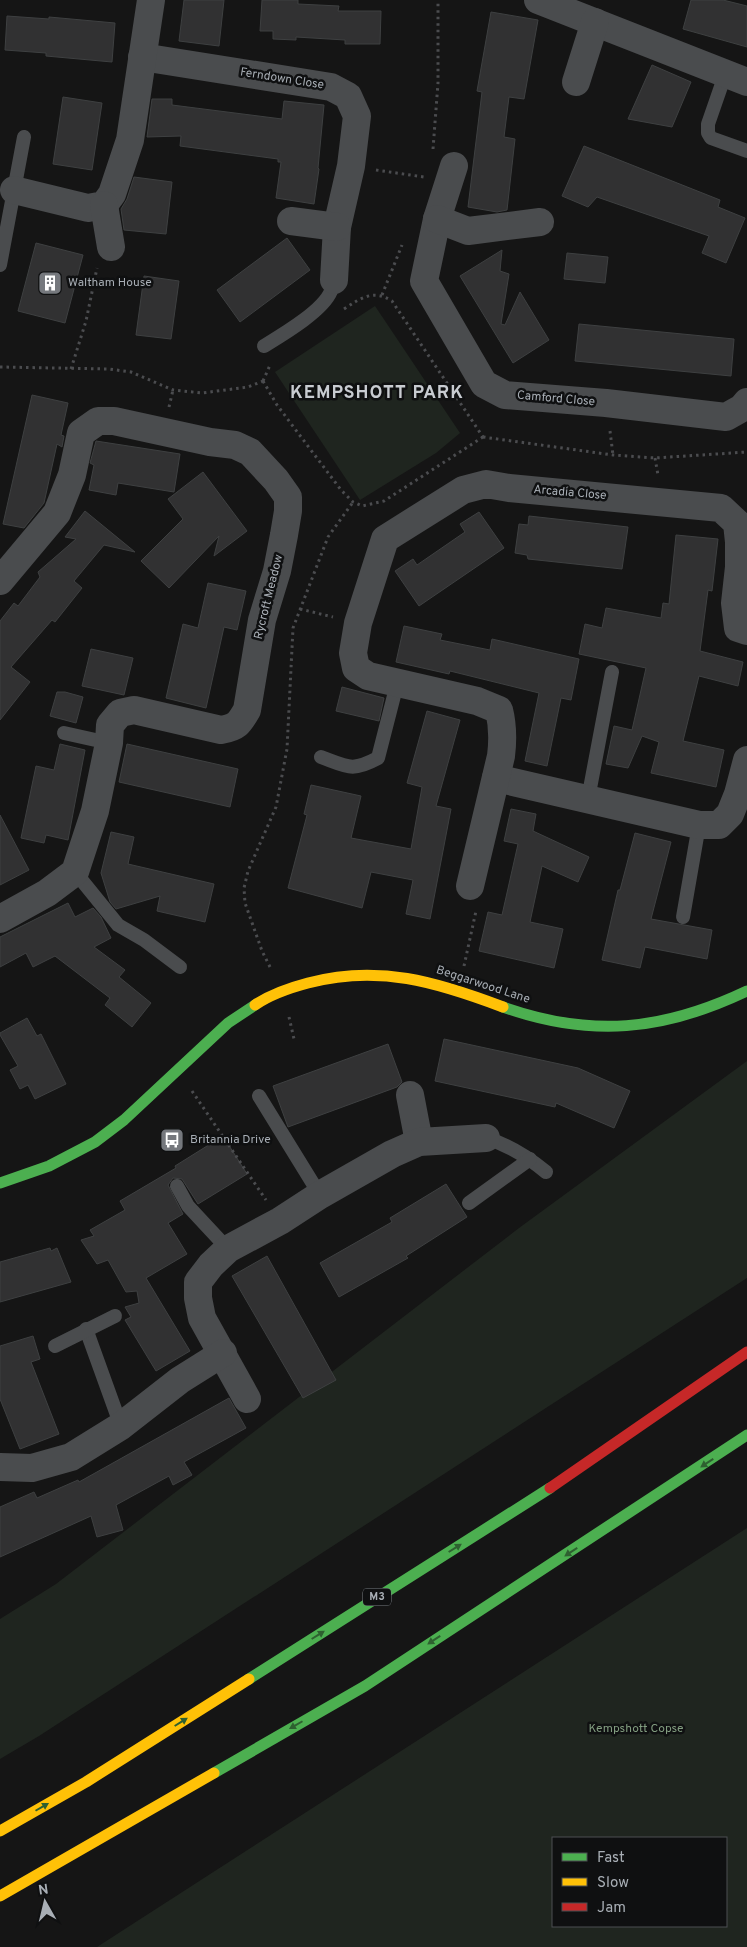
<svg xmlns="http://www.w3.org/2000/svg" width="747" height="1947" font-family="Overpass,sans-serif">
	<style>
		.green { fill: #1f251f; fill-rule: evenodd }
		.building { fill: #313132; stroke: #3e4041 }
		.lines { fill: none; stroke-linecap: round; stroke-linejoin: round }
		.path { stroke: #4b4c4f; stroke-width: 3; stroke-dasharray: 2.5 4; stroke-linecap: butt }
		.lane { stroke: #4a4c4e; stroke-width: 14 }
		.street { stroke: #4a4c4e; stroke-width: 28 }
		.fast { stroke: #4caf50; stroke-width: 11 }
		.slow { stroke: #ffc107; stroke-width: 11 }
		.jam { stroke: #c62828; stroke-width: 11 }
		.oneway { fill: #2e6030 }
		.labels { text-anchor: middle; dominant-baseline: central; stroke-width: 5; stroke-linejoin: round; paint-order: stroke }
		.shield { fill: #0f1011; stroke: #7a7f84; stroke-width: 1 }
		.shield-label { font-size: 11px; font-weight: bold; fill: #a8aeb5 }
		.street-label { font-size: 12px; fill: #a8aeb5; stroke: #0f1011 }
		.poi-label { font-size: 12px; fill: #a8aeb5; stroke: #0f1011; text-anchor: start }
		.park-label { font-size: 12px; fill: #839e81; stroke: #0f1011 }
		.district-label { font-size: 18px; font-weight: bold; letter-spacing: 1px; fill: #c8ccd1; stroke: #0f1011 }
	</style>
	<rect width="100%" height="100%" fill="#151515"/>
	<g class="green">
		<polygon points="375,306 460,433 436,453 360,500 275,372"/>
		<polygon points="747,1061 747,1278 39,1736 0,1759 0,1619 56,1584 519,1228"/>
		<path d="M747,1528V1947H97ZM553,1838H726V1926H553Z"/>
	</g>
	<g class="building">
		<polygon points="184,0 224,0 219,46 179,41"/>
		<polygon points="262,0 298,0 298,4 339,6 338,11 381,11 380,44 345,44 345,40 296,37 296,40 273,39 273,31 260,31"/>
		<polygon points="691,0 723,0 747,6 747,47 683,29"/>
		<polygon points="491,12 538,20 524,99 509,97 504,137 515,139 507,210 497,212 468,207 482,92 477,91"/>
		<polygon points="7,16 49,19 49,17 115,23 112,62 46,56 46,53 5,50"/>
		<polygon points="652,65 691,82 672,127 628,119"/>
		<polygon points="63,97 102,103 92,170 53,164"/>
		<polygon points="152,99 172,99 172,105 282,119 284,101 324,105 318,168 319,169 314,204 276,198 281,162 278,162 278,159 180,146 181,136 147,137"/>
		<polygon points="584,146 720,200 718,207 745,218 726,263 702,253 709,236 597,197 588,207 562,196"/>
		<polygon points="134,177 172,182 166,234 124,230 121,209 127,199"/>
		<polygon points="287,238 310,270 240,322 217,290"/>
		<polygon points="36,243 83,255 65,323 18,311"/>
		<polygon points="502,250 500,271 509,274 501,324 505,325 520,292 549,340 513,363 460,276"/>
		<polygon points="567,253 608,257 605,283 564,279"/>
		<polygon points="144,276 179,281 171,339 136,335"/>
		<polygon points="579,324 734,339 731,376 575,361"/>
		<polygon points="32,395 68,403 61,435 64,436 62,447 57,444 44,503 24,528 3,524"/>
		<polygon points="96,441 180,454 174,492 118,483 116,495 89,490 94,465 90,463"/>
		<polygon points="203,472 247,531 214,556 219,536 169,588 141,561 183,519 168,499"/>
		<polygon points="85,511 135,552 104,545 74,581 82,588 55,622 52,620 11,667 30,682 0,720 0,621 14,603 18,606 40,577 38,572 76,539 65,537"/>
		<polygon points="479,512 504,548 419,606 395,571 413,559 417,565 465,532 460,524"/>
		<polygon points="529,516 628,527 622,569 528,559 527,555 515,553 519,524 528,525"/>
		<polygon points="676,535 718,539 712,591 708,590 700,651 743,662 738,686 699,676 683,741 724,750 716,787 651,773 659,742 642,736 628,768 606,764 614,726 632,730 646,668 579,654 585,624 602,628 606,608 661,618 663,603 669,604"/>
		<polygon points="208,583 246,591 237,630 224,627 206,708 166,698 183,624 198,628"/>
		<polygon points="404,626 442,634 440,640 490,650 492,639 579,659 571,700 561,698 547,766 525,761 539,693 450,671 449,674 396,662"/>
		<polygon points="91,649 133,658 124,695 82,686"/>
		<polygon points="342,687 384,698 379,721 336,711"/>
		<polygon points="57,692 65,692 83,697 76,723 50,716"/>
		<polygon points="427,711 460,720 436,806 451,809 430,919 406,914 413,880 371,872 362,908 288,888 307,815 304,814 311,785 361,796 351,838 411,849 422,787 407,783"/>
		<polygon points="60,744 85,750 68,840 46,835 44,843 21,838 36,766 54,770"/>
		<polygon points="127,744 238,769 230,807 119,782"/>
		<polygon points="511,809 536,814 533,831 589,857 578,882 542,866 530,922 563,929 554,968 479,951 488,912 502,915 518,844 504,841"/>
		<polygon points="0,815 29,870 0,885"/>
		<polygon points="111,832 134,837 128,864 214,884 205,922 157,911 160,896 116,909 110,902 101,873"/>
		<polygon points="635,833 671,842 651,919 712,930 707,959 645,947 640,968 602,960 618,890 620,890"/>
		<polygon points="68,903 75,917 93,908 101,917 111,938 94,947 125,970 119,977 151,1003 132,1027 105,1005 110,998 55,956 33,967 26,953 0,967 0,937"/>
		<polygon points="27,1018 37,1036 41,1034 66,1084 35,1099 28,1085 20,1089 10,1070 18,1066 0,1035 0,1033"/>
		<polygon points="444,1039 578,1068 630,1091 614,1128 556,1103 555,1107 435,1081"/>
		<polygon points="388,1044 402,1082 397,1087 288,1127 273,1086"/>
		<polygon points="223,1136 247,1174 198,1204 182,1179 173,1178 168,1185 183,1214 168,1223 187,1254 146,1278 190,1351 156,1371 125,1320 131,1317 125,1307 139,1303 137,1291 126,1292 108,1260 97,1264 81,1240 94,1236 90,1230 125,1210 120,1201 176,1168 175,1166"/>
		<polygon points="446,1184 467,1217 406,1256 408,1258 339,1297 320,1263 392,1222 390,1218"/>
		<polygon points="50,1248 51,1251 57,1248 71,1282 0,1302 0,1262"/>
		<polygon points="267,1256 336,1380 303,1398 232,1276"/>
		<polygon points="33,1336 40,1359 31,1362 59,1434 20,1449 0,1399 0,1346"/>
		<polygon points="229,1398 246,1428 184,1462 192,1475 173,1485 169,1476 116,1505 123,1530 97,1537 91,1516 0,1557 0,1507 34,1492 37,1498 78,1480 79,1482"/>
	</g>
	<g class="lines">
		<g class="path">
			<polyline points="433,149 438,83 438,0"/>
			<polyline points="376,170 424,177"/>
			<polyline points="382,295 402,245"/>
			<path d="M344,309C361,298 373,289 392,301L483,437"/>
			<polyline points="0,367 109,369 131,372 173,390 202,393 248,387 263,381"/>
			<polyline points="71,369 86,321 97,268"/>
			<polyline points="263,381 270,365"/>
			<polyline points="263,381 277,405 341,490 353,502 362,506 384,501 483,437"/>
			<polyline points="169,407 173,390"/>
			<polyline points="610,431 613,455"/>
			<polyline points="483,437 613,455 655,458 747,452"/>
			<polyline points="655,458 658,475"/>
			<polyline points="300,609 333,617"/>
			<polyline points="464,966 476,911"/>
			<polyline points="270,967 262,951 245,903 244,888 248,871 276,807 287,749 293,628 328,537 353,502"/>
			<polyline points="289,1017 294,1039"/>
			<polyline points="192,1091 266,1200"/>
		</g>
		<g class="lane">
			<polyline points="725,75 708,124 708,133 711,138 747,151"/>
			<polyline points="0,265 24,137"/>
			<path d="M264,346C282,335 323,311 331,291C333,288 333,283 334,280"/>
			<polyline points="64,733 109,743"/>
			<path d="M321,757C348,767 352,772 378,758L397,684"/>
			<polyline points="588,799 612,672"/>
			<polyline points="75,872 118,925 144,940 180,967"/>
			<polyline points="683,917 699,825"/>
			<polyline points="259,1096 320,1195"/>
			<path d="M486,1138C509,1145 528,1157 546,1172"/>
			<polyline points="177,1186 188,1206 228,1249"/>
			<polyline points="469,1203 530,1159"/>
			<polyline points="86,1329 121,1426"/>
			<polyline points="55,1346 115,1316"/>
		</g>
		<g class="street">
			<polyline points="538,0 747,82"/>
			<polyline points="142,57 331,87 348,96 357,116 351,166 337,227 334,280"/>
			<polyline points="576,82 595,22"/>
			<polyline points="454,166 437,219 424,281 484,384 505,395 606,403 726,417 742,408 747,402"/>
			<polyline points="14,190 88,208 104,205 112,194 130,140 151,0"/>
			<polyline points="104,205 111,247"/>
			<polyline points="437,219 468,231 540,222"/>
			<polyline points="291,221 337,227"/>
			<path d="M0,581L57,513L72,475L81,433L98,421H114L210,442L235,445L250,452L276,480L288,497V511L284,535L277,571L262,620L247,710C239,724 237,727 221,730L134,710L120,713L110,725L109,743L95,811L75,872L47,893L0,919"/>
			<polyline points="496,778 699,825 719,825 730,814 738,794 747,760"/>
			<path d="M470,886L501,756C503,740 503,726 499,710L477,701L368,676L356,668L353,653L358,623L385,539L463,490L486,484L509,488L721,508L737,523L739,542V567L735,603L738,628L747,631"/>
			<polyline points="410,1095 419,1142"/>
			<polyline points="247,1399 202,1318 198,1298 198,1282 211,1265 228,1249 280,1221 320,1195 392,1154 419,1142 486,1138"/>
			<polyline points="0,1467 32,1468 71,1457 121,1426 180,1380 223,1353"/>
		</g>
		<g class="fast">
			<path d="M503,1007C591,1038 663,1031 747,991"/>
			<polyline points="0,1183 49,1166 95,1142 124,1120 228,1023 255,1005"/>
			<polyline points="249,1679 550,1488"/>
			<polyline points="214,1773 365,1686 747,1435"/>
		</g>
		<g class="slow">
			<path d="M255,1005C271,994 289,988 308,983C378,964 437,982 503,1007"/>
			<polyline points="0,1831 86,1782 249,1679"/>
			<polyline points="0,1896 214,1773"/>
		</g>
		<polyline class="jam" points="550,1488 747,1352"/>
	</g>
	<defs><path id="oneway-solid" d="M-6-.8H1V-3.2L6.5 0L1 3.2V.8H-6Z" transform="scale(1.25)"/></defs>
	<g class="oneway">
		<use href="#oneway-solid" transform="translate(707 1463) rotate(147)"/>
		<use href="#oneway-solid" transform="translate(455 1548) rotate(-32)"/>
		<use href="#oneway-solid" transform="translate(571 1552) rotate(147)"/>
		<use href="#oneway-solid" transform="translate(318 1635) rotate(-32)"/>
		<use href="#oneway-solid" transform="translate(434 1640) rotate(147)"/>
		<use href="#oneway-solid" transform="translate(181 1722) rotate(-32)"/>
		<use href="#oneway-solid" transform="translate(296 1725) rotate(150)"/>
		<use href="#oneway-solid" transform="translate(42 1807) rotate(-30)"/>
	</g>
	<defs>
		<g id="building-square" transform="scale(1.25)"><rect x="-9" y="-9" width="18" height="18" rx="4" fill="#75787d" stroke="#0f1011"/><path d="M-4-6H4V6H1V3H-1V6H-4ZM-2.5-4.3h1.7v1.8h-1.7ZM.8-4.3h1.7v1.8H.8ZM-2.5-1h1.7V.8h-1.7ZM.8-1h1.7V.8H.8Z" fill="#fff"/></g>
		<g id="bus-square" transform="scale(1.25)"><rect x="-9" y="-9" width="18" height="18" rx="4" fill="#75787d" stroke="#0f1011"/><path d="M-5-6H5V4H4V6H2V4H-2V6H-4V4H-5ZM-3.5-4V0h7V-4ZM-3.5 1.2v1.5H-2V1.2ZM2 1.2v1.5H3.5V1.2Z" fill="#fff"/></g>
	</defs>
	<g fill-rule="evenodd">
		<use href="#building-square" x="50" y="283"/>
		<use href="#bus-square" x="172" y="1140"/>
	</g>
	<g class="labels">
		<rect class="shield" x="363" y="1588.5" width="28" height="17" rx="4"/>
		<g class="shield-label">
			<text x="377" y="1597">M3</text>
		</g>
		<g class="street-label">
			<text transform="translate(282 79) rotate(9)">Ferndown Close</text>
			<text transform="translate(556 399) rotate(5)">Camford Close</text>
			<text transform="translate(570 493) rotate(5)">Arcadia Close</text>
			<text transform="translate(269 597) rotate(-76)">Rycroft Meadow</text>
			<text transform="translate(483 985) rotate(18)">Beggarwood Lane</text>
		</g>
		<g class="poi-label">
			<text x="68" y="283">Waltham House</text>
			<text x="190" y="1140">Britannia Drive</text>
		</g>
		<g class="park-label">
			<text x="636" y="1729">Kempshott Copse</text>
		</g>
		<g class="district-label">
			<text x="377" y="393">KEMPSHOTT PARK</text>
		</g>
	</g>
	<rect x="552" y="1837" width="175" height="90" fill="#0f1011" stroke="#4c4f53"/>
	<rect x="562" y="1853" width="25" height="8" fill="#4caf50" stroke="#4c4f53"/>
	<text x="597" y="1862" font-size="15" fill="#a8aeb5">Fast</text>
	<rect x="562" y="1878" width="25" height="8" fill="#ffc107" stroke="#4c4f53"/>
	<text x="597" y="1887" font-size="15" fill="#a8aeb5">Slow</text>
	<rect x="562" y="1903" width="25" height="8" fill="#c62828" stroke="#4c4f53"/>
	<text x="597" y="1912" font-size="15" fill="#a8aeb5">Jam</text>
	<g transform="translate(45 1902) rotate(352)" stroke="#0f1011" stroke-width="4" paint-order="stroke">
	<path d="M0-4L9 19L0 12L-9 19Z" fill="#a8aeb5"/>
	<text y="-8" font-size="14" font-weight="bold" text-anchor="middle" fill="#a8aeb5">N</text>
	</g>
</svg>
